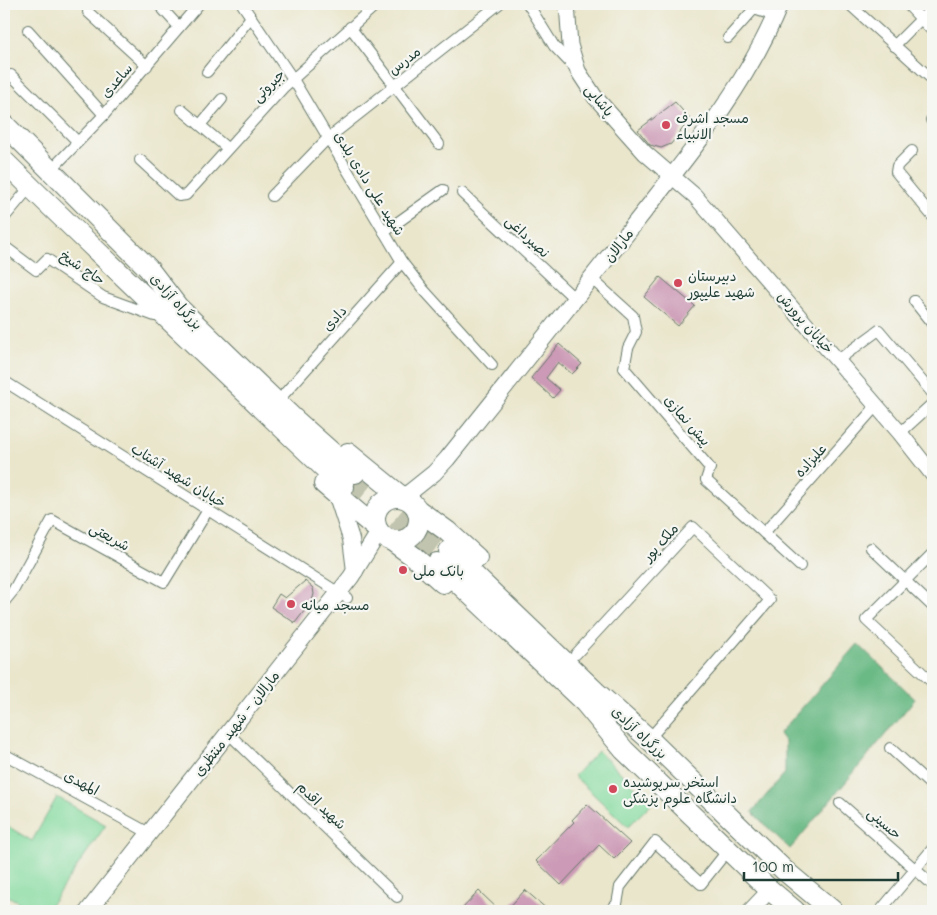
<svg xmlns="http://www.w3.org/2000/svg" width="937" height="915" font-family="Mali,'Playpen Sans Arabic',sans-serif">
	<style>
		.green { fill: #83da9e; stroke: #518c69 }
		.forest { fill: #6aba85; stroke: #447c5c }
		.building { fill: #cc9ab6 }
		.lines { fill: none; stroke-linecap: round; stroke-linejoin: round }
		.highway-tunnel { stroke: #c1c4ae; stroke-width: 20; stroke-dasharray: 20 10; stroke-linecap: butt }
		.street-casing { stroke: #667869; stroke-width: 12 }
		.secondary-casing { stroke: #667869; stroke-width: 17 }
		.primary-casing { stroke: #667869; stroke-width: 18 }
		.highway-casing { stroke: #667869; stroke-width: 22 }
		.street { stroke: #fff; stroke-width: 10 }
		.secondary { stroke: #fff; stroke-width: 15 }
		.primary { stroke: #fff; stroke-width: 16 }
		.highway { stroke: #fff; stroke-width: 20 }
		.poi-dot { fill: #d1495b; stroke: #f6f6f2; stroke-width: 2 }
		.labels { text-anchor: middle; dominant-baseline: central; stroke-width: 4.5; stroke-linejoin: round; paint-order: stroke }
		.street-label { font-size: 14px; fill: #1f3d34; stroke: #f6f6f2 }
		.poi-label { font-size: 14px; fill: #1f3d34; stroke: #f6f6f2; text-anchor: start }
	</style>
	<rect width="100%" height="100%" fill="#f6f6f2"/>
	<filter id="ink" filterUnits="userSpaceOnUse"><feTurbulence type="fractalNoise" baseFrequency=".02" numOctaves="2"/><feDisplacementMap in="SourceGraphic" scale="10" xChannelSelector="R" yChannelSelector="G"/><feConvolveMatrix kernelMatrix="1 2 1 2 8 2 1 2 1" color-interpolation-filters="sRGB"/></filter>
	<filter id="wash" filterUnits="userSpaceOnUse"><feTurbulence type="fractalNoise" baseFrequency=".0096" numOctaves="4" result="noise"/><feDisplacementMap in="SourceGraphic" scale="20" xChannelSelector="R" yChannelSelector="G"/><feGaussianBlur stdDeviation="1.12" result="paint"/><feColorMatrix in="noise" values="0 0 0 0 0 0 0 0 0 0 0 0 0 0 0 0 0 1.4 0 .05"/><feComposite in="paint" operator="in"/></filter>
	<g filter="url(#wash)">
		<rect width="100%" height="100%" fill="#eae6cc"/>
		<g class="green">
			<polygon points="598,751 652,803 628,827 574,776"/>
			<polygon points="57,797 106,825 46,911 35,911 4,894 4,824 32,841"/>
		</g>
		<polygon class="forest" points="858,644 915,699 790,849 752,812 785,773 785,742 779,734"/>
		<g id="blocks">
			<g class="building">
				<polygon points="675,102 690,119 671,144 661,148 650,145 638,130"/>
				<polygon points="660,277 695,306 678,326 644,297"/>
				<polygon points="559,344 582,364 572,374 558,362 546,378 560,390 553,398 531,378"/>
				<polygon points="305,581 313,588 314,594 312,601 295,623 271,607 279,594 285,598"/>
				<polygon points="587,804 630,843 614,859 599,845 561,885 536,861 574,822 572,820"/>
				<polygon points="525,890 549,911 506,911"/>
				<polygon points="479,891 500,911 460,911"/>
			</g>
		</g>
	</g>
	<g filter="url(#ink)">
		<use href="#blocks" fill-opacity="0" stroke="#667869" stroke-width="1"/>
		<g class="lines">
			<g class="highway-tunnel">
				<polyline points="355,473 449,551"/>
				<polyline points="344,487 437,563"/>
			</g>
			<g class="street-casing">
				<g id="street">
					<polyline points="158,4 179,27"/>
					<polyline points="242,4 293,79 402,262 423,289 492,365"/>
					<polyline points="528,4 554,46 575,68"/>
					<polyline points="849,4 933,80"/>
					<polyline points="907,4 933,32"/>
					<polyline points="88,12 147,66"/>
					<polyline points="350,27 439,144"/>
					<polyline points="28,30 104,115"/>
					<polyline points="728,38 754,9 775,16"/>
					<polyline points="894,46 933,7"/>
					<polyline points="207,72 251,17"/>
					<polyline points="11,75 78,142"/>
					<polyline points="182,110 227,148"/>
					<polyline points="931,120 933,123"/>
					<polyline points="200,125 222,99"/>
					<polyline points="912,151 897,166 896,172 933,217"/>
					<polyline points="140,160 179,196 186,195 284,87 377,4"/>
					<polyline points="50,171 104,115 199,4"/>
					<polyline points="462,193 575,299"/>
					<polyline points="272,196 327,139 499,4"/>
					<polyline points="4,218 30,187"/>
					<polyline points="384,232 443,190"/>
					<polyline points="4,246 36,270 47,259 103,297 155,316"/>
					<polyline points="592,279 633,316 636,332 628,348 624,368 710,468 706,480 800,566"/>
					<polyline points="914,301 933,325"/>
					<polyline points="838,360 879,330 933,394"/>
					<polyline points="4,381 347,598"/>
					<polyline points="285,393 402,262"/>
					<polyline points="900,433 933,403"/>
					<polyline points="764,533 877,405"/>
					<polyline points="871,548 933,607"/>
					<polyline points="933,553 866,620 933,683"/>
					<polyline points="4,602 13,591 52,520 164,582 208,510"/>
					<polyline points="576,654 693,527 770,600 649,739"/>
					<polyline points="228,733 397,897"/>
					<polyline points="890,748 933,787"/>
					<polyline points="4,754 149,833"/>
					<polyline points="840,803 933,885"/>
					<polyline points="609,911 617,904 620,887 655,842 701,884 728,850"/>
					<polyline points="880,911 933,848"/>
				</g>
			</g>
			<g class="secondary-casing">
				<g id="secondary">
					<polyline points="567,4 570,45 578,71 595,97 645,153 695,196 900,433 933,475"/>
					<polyline points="750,911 770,890"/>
				</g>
			</g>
			<g class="primary-casing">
				<g id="primary">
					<polyline points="337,496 351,539 355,571"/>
					<path d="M404,497L434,473L447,459C509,382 570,305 632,227C687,157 746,88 780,4"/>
					<polyline points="88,911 351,577 379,532"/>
				</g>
			</g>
			<g class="highway-casing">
				<g id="highway">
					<polyline points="4,124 148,268 178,307 293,418 355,473"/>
					<path d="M4,161C116,271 231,378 344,487"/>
					<polyline points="348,453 402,497"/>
					<polyline points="324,484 377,529"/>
					<circle cx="397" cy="519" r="22"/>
					<polyline points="418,510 447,531 477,558"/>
					<polyline points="391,540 413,556 443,583"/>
					<polyline points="449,551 596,692 649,739 784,870 833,911"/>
					<polyline points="437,563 585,703 624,750 770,890 795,911"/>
				</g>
			</g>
			<use href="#street" class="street"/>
			<use href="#secondary" class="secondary"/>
			<use href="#primary" class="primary"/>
			<use href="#highway" class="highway"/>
		</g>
	</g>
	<g class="poi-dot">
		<circle cx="666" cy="125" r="5"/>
		<circle cx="678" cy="283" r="5"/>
		<circle cx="403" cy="570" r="5"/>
		<circle cx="291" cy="604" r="5"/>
		<circle cx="613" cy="789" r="5"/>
	</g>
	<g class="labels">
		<g class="street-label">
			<text transform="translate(404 60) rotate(-38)">مدرس</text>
			<text transform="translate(116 80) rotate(-49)">ساعدی</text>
			<text transform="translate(268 85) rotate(-45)">جبروتی</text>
			<text transform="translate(600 100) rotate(51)">پاشایی</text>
			<text transform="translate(370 183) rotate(58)">شهید علی دادی بلدی</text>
			<text transform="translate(528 236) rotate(43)">نصیرداغی</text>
			<text transform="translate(618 245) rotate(-52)">مارالان</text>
			<text transform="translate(83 267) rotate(34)">حاج شیخ</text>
			<text transform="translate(177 301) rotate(48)">بزرگراه آزادی</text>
			<text transform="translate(334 318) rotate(-48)">دادی</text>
			<text transform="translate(806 322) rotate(49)">خیابان پرورش</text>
			<text transform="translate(688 420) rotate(49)">پیش نمازی</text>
			<text transform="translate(810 460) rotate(-48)">علیزاده</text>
			<text transform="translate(179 475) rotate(32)">خیابان شهید آشتاب</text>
			<text transform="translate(110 536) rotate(29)">شریعتی</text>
			<text transform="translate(660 542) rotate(-48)">ملک پور</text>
			<text transform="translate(236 723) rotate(-52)">مارالان - شهید منتظری</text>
			<text transform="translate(640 732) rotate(43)">بزرگراه آزادی</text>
			<text transform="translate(82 782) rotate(28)">المهدی</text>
			<text transform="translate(322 805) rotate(44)">شهید اقدم</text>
			<text transform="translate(885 823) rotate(41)">حسینی</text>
		</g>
		<g class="poi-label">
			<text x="676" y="117">مسجد اشرف<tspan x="676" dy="16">الانبیاء</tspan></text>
			<text x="688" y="275">دبیرستان<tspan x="688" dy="16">شهید علیپور</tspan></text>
			<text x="413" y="570">بانک ملی</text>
			<text x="301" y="604">مسجد میانه</text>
			<text x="623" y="781">استخر سرپوشیده<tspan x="623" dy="16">دانشگاه علوم پزشکی</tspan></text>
		</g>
	</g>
	<rect width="937" height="915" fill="none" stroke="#f6f6f2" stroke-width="20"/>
	<path d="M744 872v8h154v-8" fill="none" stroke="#1f3d34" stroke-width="2.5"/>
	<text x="752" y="872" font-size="15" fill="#1f3d34" stroke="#f6f6f2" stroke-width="4" paint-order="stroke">100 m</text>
</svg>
